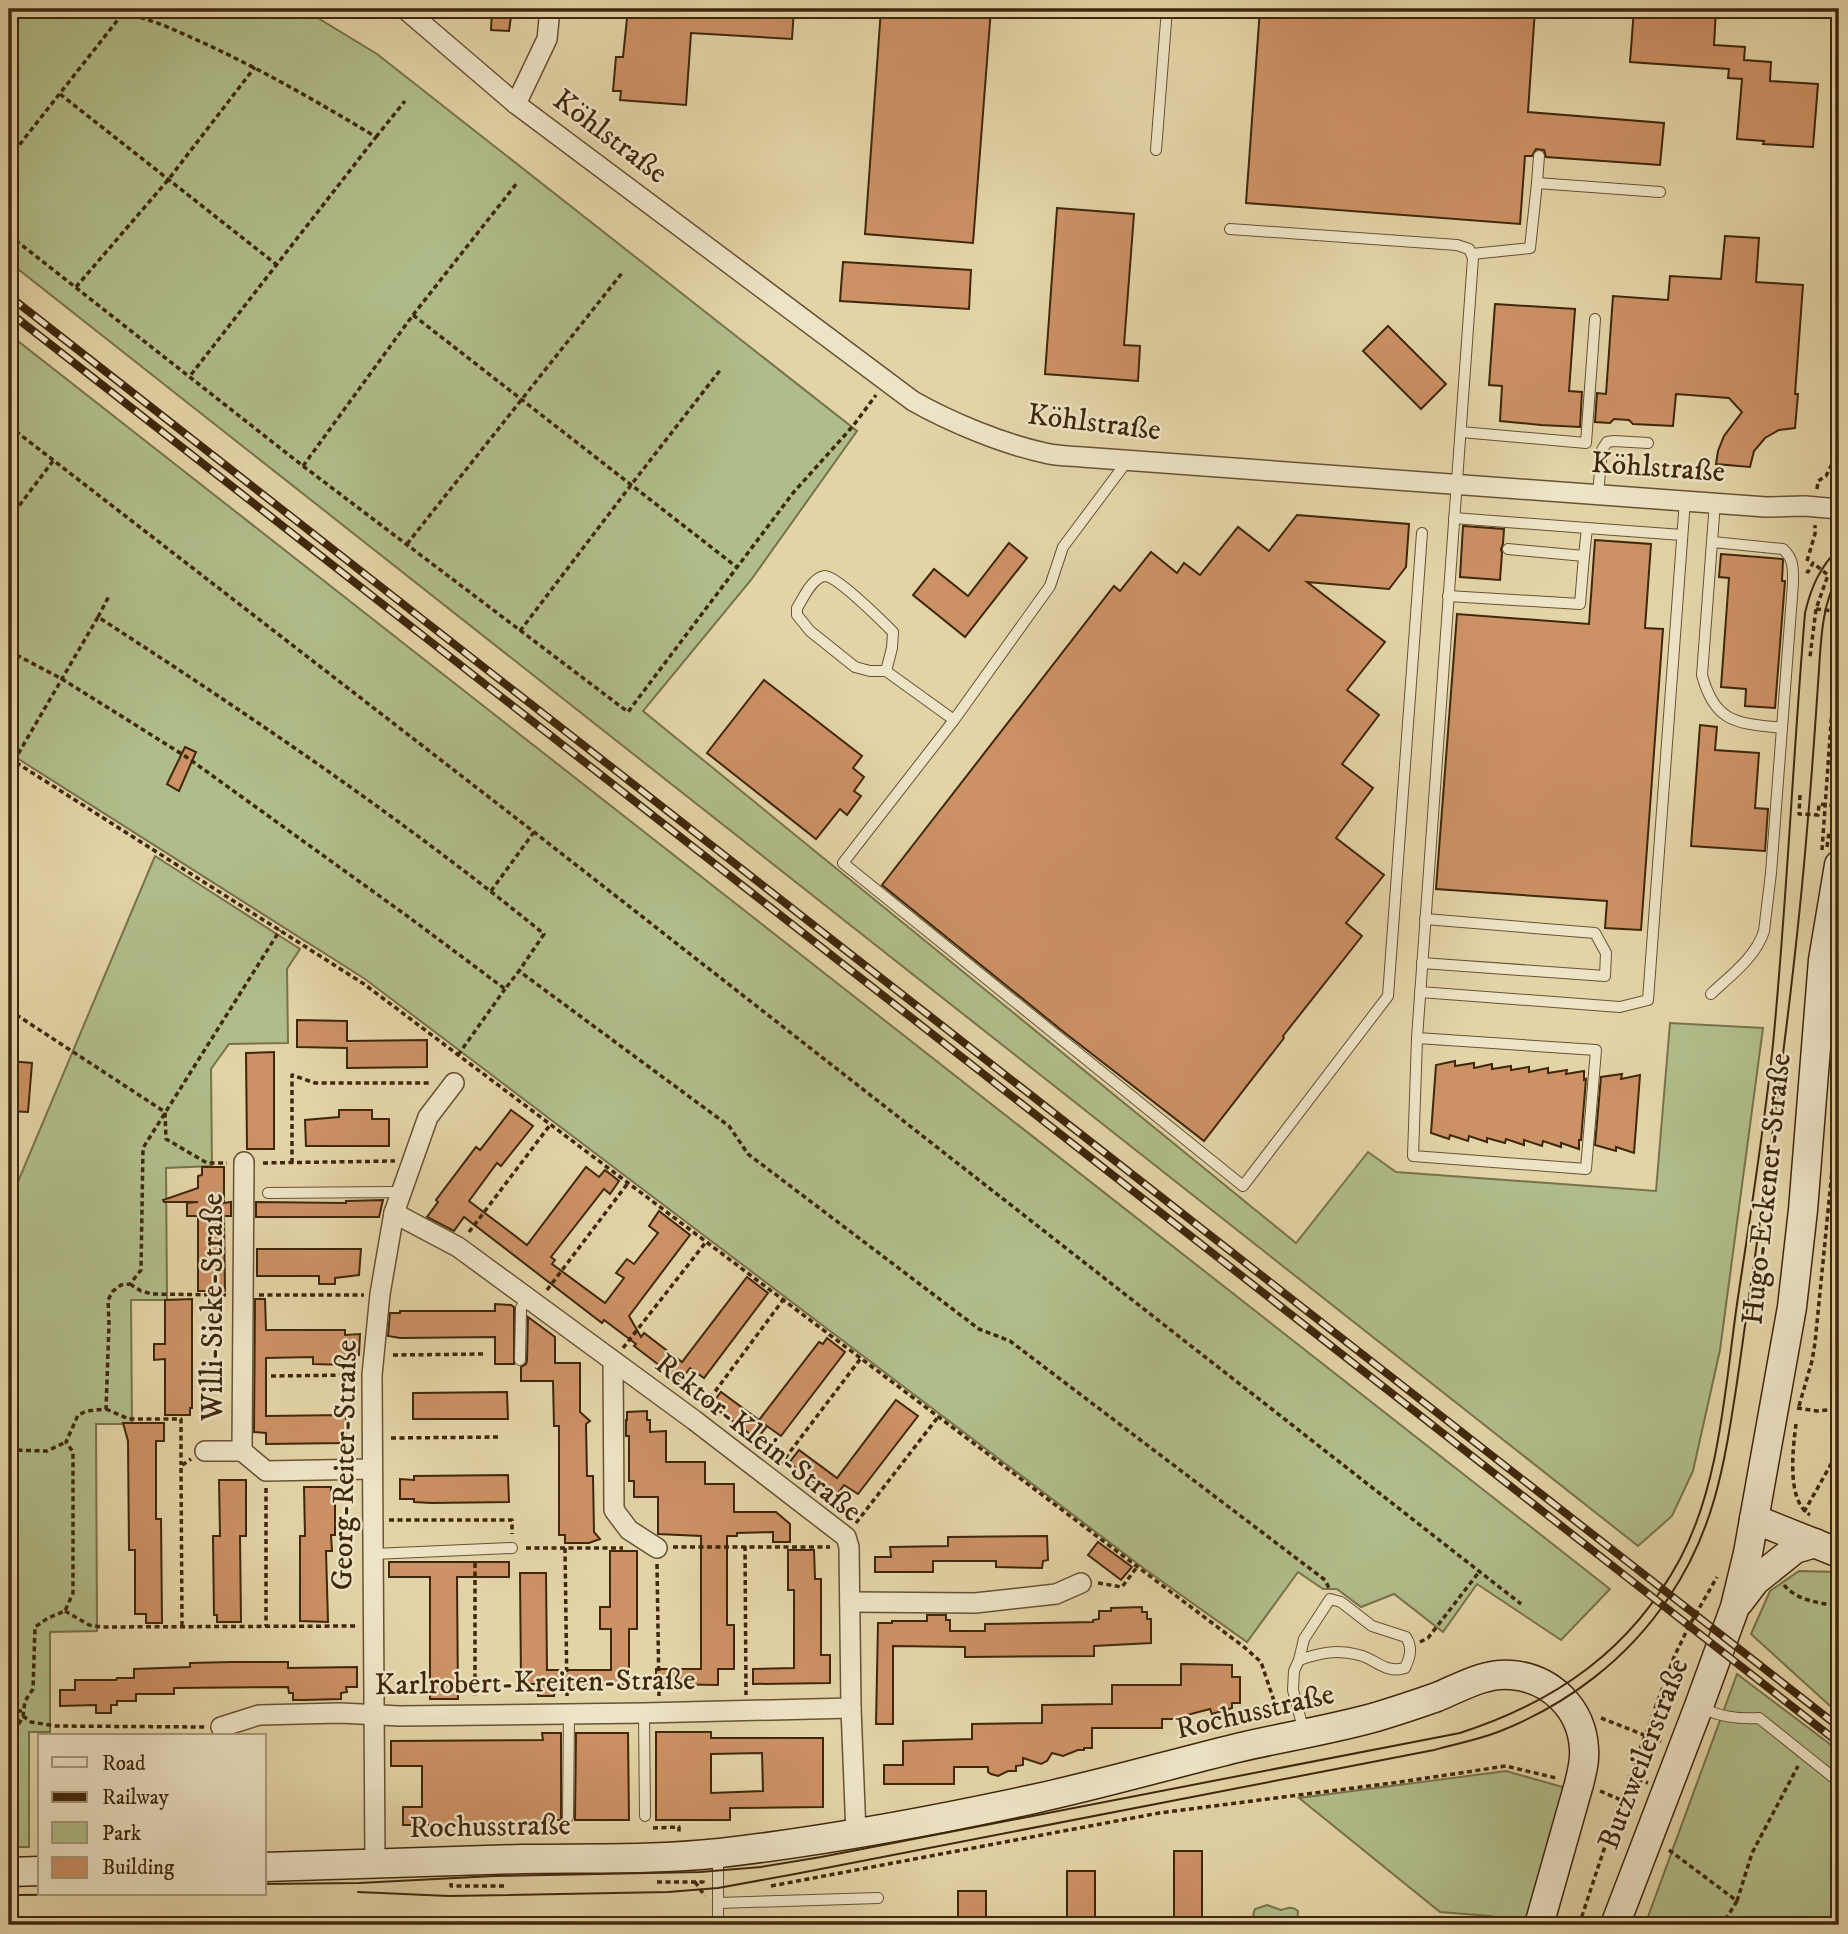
<svg xmlns="http://www.w3.org/2000/svg" width="1848" height="1934" font-family="'IM FELL DW Pica',serif">
	<style>
		.green { fill: #b0bd8a; stroke: #78724a; stroke-width: 2 }
		.building { fill: #cc9165; stroke: #3f270b; stroke-width: 2; fill-rule: evenodd }
		.lines { fill: none; stroke-linecap: round; stroke-linejoin: round }
		.lane-casing { stroke: #685232; stroke-width: 12 }
		.street-casing { stroke: #685232; stroke-width: 22 }
		.secondary-casing { stroke: #3f270b; stroke-width: 31 }
		.path { stroke: #3f270b; stroke-width: 3.5; stroke-dasharray: 5 3.5; stroke-linecap: butt }
		.lane { stroke: #ede3c6; stroke-width: 10 }
		.street { stroke: #ede3c6; stroke-width: 19 }
		.secondary { stroke: #ede3c6; stroke-width: 28 }
		.tram { stroke: #3f270b; stroke-width: 2 }
		.rail-casing { stroke: #3f270b; stroke-width: 8 }
		.rail { stroke: #ede3c6; stroke-width: 5; stroke-dasharray: 16; stroke-linecap: butt }
		.labels { text-anchor: middle; dominant-baseline: central; stroke-width: 5; stroke-linejoin: round; paint-order: stroke }
		.street-label { font-size: 30px; fill: #3f270b; stroke: #ede3c6 }
	</style>
	<rect width="100%" height="100%" fill="#e3d4a7"/>
	<filter id="stains"><feTurbulence type="fractalNoise" baseFrequency=".00286" numOctaves="4"/><feColorMatrix values="0 0 0 0 .2 0 0 0 0 .09 0 0 0 0 .02 0 0 0 .5 -.17"/></filter>
	<radialGradient id="worn" r=".72"><stop offset=".6" stop-color="#630" stop-opacity="0"/><stop offset="1" stop-color="#630" stop-opacity=".3"/></radialGradient>
	<g class="green">
		<polygon points="9,9 303,9 377,54 857,431 751,580 643,711 1296,1243 1368,1152 1396,1172 1656,1191 1670,1023 1763,1028 1720,1350 1693,1471 1672,1516 1638,1546 9,262"/>
		<polygon points="9,334 1610,1589 1561,1640 1477,1584 1443,1632 1394,1594 1361,1607 1337,1589 1323,1589 1298,1572 1247,1642 1146,1570 365,979 9,753"/>
		<polygon points="155,856 300,949 287,969 288,1043 229,1044 211,1069 212,1166 166,1168 167,1300 131,1300 132,1424 96,1424 97,1631 50,1632 50,1732 29,1732 29,1847 9,1847 9,1203"/>
		<polygon points="1799,1571 1839,1572 1839,1714 1751,1634 1770,1591"/>
		<polygon points="1737,1674 1839,1751 1839,1925 1645,1925"/>
		<polygon points="1506,1771 1566,1788 1528,1922 1490,1916 1440,1912 1299,1798"/>
		<path d="M1267,1905L1281,1910C1288,1908 1292,1906 1298,1911L1297,1925H1258C1253,1920 1252,1915 1255,1909Z"/>
	</g>
	<g class="building">
		<polygon points="492,9 512,9 509,31 491,30"/>
		<polygon points="628,9 794,9 792,39 691,33 686,105 620,100 621,91 613,91 616,57 623,57"/>
		<polygon points="881,9 991,9 973,243 865,234"/>
		<polygon points="1260,9 1535,9 1528,112 1664,123 1660,165 1546,157 1544,150 1536,149 1532,156 1525,156 1520,224 1246,203"/>
		<polygon points="1634,9 1716,9 1714,45 1745,47 1744,60 1771,62 1770,81 1818,84 1813,147 1763,144 1764,141 1737,139 1742,79 1728,78 1729,69 1630,62"/>
		<polygon points="1057,208 1134,214 1124,345 1140,346 1138,381 1045,374"/>
		<polygon points="1725,236 1759,238 1756,282 1803,285 1795,394 1798,394 1795,428 1779,430 1765,438 1754,451 1750,467 1716,464 1718,451 1724,436 1742,412 1729,398 1676,394 1673,426 1633,424 1629,420 1614,419 1610,423 1595,422 1597,393 1606,394 1613,296 1668,300 1670,276 1721,279"/>
		<polygon points="843,262 971,270 969,309 840,301"/>
		<polygon points="1495,304 1575,309 1569,391 1582,392 1580,427 1541,425 1500,421 1502,386 1489,385"/>
		<polygon points="1388,326 1446,384 1421,409 1363,351"/>
		<polygon points="1297,515 1409,524 1406,567 1389,589 1307,582 1385,642 1347,690 1379,715 1342,764 1373,788 1336,838 1384,875 1346,923 1362,936 1283,1036 1284,1038 1204,1141 1065,1033 882,885 1114,586 1120,591 1151,552 1177,573 1184,563 1200,575 1238,527 1269,551"/>
		<polygon points="1463,526 1504,529 1503,544 1501,549 1502,553 1500,580 1460,577"/>
		<polygon points="1595,540 1651,544 1645,628 1663,629 1641,930 1605,928 1607,901 1436,889 1457,614 1589,624"/>
		<polygon points="1009,543 1027,558 965,637 913,595 934,569 968,596"/>
		<polygon points="1721,554 1782,559 1783,560 1782,581 1785,581 1775,708 1745,706 1746,689 1721,687 1729,578 1719,577"/>
		<polygon points="764,680 862,756 853,768 864,777 854,791 861,796 847,815 840,809 816,839 707,753"/>
		<polygon points="1700,725 1717,727 1715,750 1759,753 1755,808 1768,809 1765,851 1691,846"/>
		<polygon points="185,747 196,752 179,791 167,784"/>
		<polygon points="297,1020 347,1021 347,1041 427,1040 427,1067 347,1068 347,1048 297,1047"/>
		<polygon points="274,1052 274,1149 247,1149 246,1053"/>
		<polygon points="9,1061 32,1063 28,1112 9,1111"/>
		<polygon points="1455,1061 1455,1066 1474,1063 1474,1068 1492,1064 1492,1069 1511,1066 1511,1070 1529,1067 1529,1072 1548,1068 1548,1073 1567,1070 1566,1074 1584,1071 1584,1080 1586,1079 1581,1140 1579,1140 1579,1149 1561,1143 1561,1147 1543,1141 1542,1146 1524,1140 1524,1145 1506,1139 1505,1143 1487,1138 1487,1142 1469,1136 1468,1141 1450,1135 1449,1139 1431,1133 1436,1065"/>
		<polygon points="1622,1074 1621,1079 1640,1075 1634,1153 1616,1147 1616,1151 1595,1145 1601,1077"/>
		<polygon points="339,1110 372,1110 372,1119 389,1119 389,1146 306,1146 305,1120 339,1117"/>
		<polygon points="511,1110 533,1126 501,1166 497,1163 469,1201 527,1245 586,1167 599,1177 605,1170 619,1181 610,1194 604,1189 551,1257 555,1260 552,1264 605,1303 624,1278 616,1273 627,1259 634,1264 658,1233 649,1226 659,1211 690,1235 629,1316 641,1337 644,1333 682,1362 747,1277 768,1293 704,1378 690,1368 680,1381 634,1346 636,1344 604,1320 602,1323 464,1217 454,1231 427,1217 438,1202 436,1200 476,1147 480,1150"/>
		<polygon points="202,1167 224,1167 224,1203 231,1202 231,1216 224,1216 225,1291 198,1291 198,1216 187,1216 187,1203 198,1202 164,1202 163,1200 198,1188 198,1176 202,1175"/>
		<polygon points="383,1200 379,1217 256,1217 256,1202 346,1203 346,1201"/>
		<polygon points="257,1249 361,1249 359,1275 335,1278 335,1284 319,1284 319,1276 257,1276"/>
		<polygon points="192,1299 192,1408 190,1408 190,1415 165,1415 165,1359 154,1360 154,1344 165,1344 165,1300"/>
		<polygon points="255,1299 265,1299 266,1330 345,1330 345,1335 360,1334 359,1355 349,1355 349,1365 313,1364 313,1357 266,1358 266,1416 346,1415 346,1443 266,1444 266,1433 254,1432"/>
		<polygon points="495,1304 511,1305 514,1307 514,1364 495,1364 495,1337 400,1338 388,1336 390,1313 400,1313 400,1311 495,1311"/>
		<polygon points="528,1317 555,1337 555,1363 580,1363 580,1412 590,1421 586,1424 587,1476 593,1476 594,1532 600,1539 589,1543 565,1543 565,1535 559,1535 559,1426 554,1426 553,1381 521,1381 521,1367 526,1364 527,1360"/>
		<polygon points="827,1338 845,1352 781,1436 764,1424 767,1426 757,1439 711,1405 721,1392 759,1420 819,1342 823,1344"/>
		<polygon points="507,1392 508,1419 413,1419 413,1393"/>
		<polygon points="896,1400 918,1416 858,1494 844,1485 835,1497 789,1463 799,1450 837,1478"/>
		<polygon points="647,1411 647,1420 650,1420 650,1432 666,1431 666,1462 705,1462 705,1484 734,1484 734,1512 776,1512 790,1524 790,1542 773,1542 773,1532 737,1533 737,1536 727,1536 727,1625 734,1625 734,1669 718,1669 718,1685 656,1684 656,1669 701,1669 701,1536 658,1534 658,1497 634,1497 634,1481 629,1481 629,1436 626,1436 626,1420 627,1420 627,1412"/>
		<polygon points="123,1423 164,1423 164,1441 156,1441 156,1519 161,1519 162,1623 146,1623 146,1614 135,1614 135,1550 129,1550 128,1441"/>
		<polygon points="508,1475 509,1502 431,1503 414,1502 414,1499 400,1499 400,1479 414,1480 414,1476"/>
		<polygon points="219,1480 246,1480 246,1536 240,1536 241,1622 217,1622 217,1615 214,1615 213,1536 220,1536"/>
		<polygon points="304,1487 331,1487 331,1497 335,1496 335,1535 331,1535 332,1551 326,1551 328,1622 300,1621 300,1536 305,1536"/>
		<polygon points="1047,1536 1048,1560 1043,1561 1042,1568 996,1567 996,1561 933,1561 933,1572 875,1572 875,1557 891,1557 890,1547 948,1546 948,1537"/>
		<polygon points="1098,1542 1132,1567 1121,1580 1088,1555"/>
		<polygon points="788,1550 814,1550 815,1579 821,1579 821,1655 830,1655 830,1683 753,1684 753,1669 794,1668 794,1590 788,1590"/>
		<polygon points="610,1551 637,1551 637,1629 629,1629 629,1684 555,1687 554,1696 538,1696 538,1684 521,1684 520,1573 546,1573 547,1670 611,1670 611,1629 600,1629 600,1607 610,1607"/>
		<polygon points="389,1562 509,1562 509,1577 457,1577 458,1699 430,1699 430,1577 389,1577"/>
		<polygon points="1142,1607 1142,1612 1147,1612 1147,1619 1151,1619 1151,1643 1094,1646 1094,1656 965,1657 965,1647 893,1646 893,1724 876,1724 878,1623 892,1623 892,1621 927,1621 927,1615 946,1615 946,1620 950,1620 950,1631 985,1631 985,1624 1093,1622 1093,1620 1099,1619 1099,1611 1111,1611 1111,1608"/>
		<polygon points="231,1662 288,1662 288,1668 357,1667 357,1687 346,1687 347,1692 341,1693 341,1699 303,1700 293,1700 293,1693 289,1693 288,1687 174,1688 174,1694 136,1694 136,1701 117,1701 117,1705 111,1705 111,1713 96,1713 96,1705 60,1706 60,1690 75,1690 75,1680 116,1680 117,1678 134,1678 134,1669 190,1667 190,1663"/>
		<polygon points="1181,1664 1232,1665 1232,1677 1240,1677 1240,1703 1232,1703 1232,1708 1212,1714 1210,1709 1187,1715 1187,1719 1162,1719 1162,1728 1092,1728 1092,1748 1084,1748 1084,1750 1078,1750 1063,1756 1052,1753 1047,1761 1041,1764 1023,1758 1023,1765 1016,1766 1016,1771 1008,1771 998,1776 991,1774 988,1772 988,1767 954,1767 954,1784 884,1784 884,1765 903,1765 903,1741 972,1739 972,1724 1042,1723 1042,1705 1112,1704 1112,1685 1181,1685"/>
		<path d="M656,1732H711V1738H823V1807L730,1808V1820H656ZM762,1753L763,1791L711,1793V1754Z"/>
		<polygon points="542,1733 561,1733 561,1820 543,1820 543,1824 524,1825 403,1825 403,1807 422,1807 422,1766 391,1766 391,1741 543,1740"/>
		<polygon points="576,1733 628,1733 629,1820 575,1820"/>
		<rect x="1174" y="1851" width="28" height="74"/>
		<rect x="1067" y="1871" width="28" height="54"/>
		<rect x="958" y="1891" width="28" height="34"/>
	</g>
	<g class="lines">
		<g class="lane-casing">
			<g id="lane">
				<polyline points="1156,150 1167,9"/>
				<polyline points="1537,183 1539,156"/>
				<polyline points="1230,229 1457,245 1469,249 1473,258 1417,1038 1596,1050 1586,1169 1413,1156 1417,1038"/>
				<polyline points="1472,254 1530,248 1537,183 1660,192"/>
				<polyline points="1461,432 1586,443 1595,319"/>
				<polyline points="1128,460 1063,547 1050,586 954,720 843,863 1243,1186 1388,996 1422,533"/>
				<polyline points="1598,494 1602,450 1607,442 1614,441 1648,443"/>
				<polyline points="1454,518 1587,528"/>
				<path d="M1713,542L1783,549C1794,559 1793,569 1793,583L1782,728C1738,723 1715,724 1702,675L1715,502"/>
				<polyline points="1508,549 1584,556 1587,528 1682,535"/>
				<polyline points="1448,596 1580,604 1584,556"/>
				<path d="M886,671L892,648L893,632C883,622 837,576 825,576C812,577 803,599 797,608V615L810,631L855,667L870,671H886L954,720"/>
				<polyline points="1422,963 1605,976 1606,953 1595,933 1425,919"/>
				<polyline points="1420,992 1620,1007 1648,1000 1685,500"/>
				<path d="M1711,994C1730,976 1756,957 1764,931L1771,873L1782,728"/>
				<polyline points="268,1193 391,1192 400,1195"/>
				<polyline points="520,1360 521,1308 527,1297"/>
				<polyline points="373,1554 512,1548"/>
				<path d="M1299,1660C1320,1653 1336,1649 1359,1655C1376,1659 1385,1674 1405,1668C1410,1657 1413,1648 1406,1637L1372,1626L1341,1602L1330,1599L1304,1639L1299,1660L1294,1671L1293,1690L1304,1732"/>
				<path d="M1700,1707C1720,1717 1737,1719 1759,1718L1839,1782"/>
				<polyline points="644,1713 645,1816"/>
				<polyline points="568,1817 569,1713"/>
				<polyline points="718,1856 718,1925"/>
				<polyline points="718,1903 878,1898"/>
			</g>
		</g>
		<g class="street-casing">
			<g id="street">
				<path d="M405,9L516,104L913,401C950,422 1003,444 1045,453C1057,456 1070,456 1082,457L1766,507L1805,506L1839,509"/>
				<polyline points="516,104 547,39 550,9"/>
				<polyline points="244,1162 242,1451 266,1471 372,1469"/>
				<polyline points="394,1213 458,1247 694,1420 846,1537 849,1547 851,1708 856,1834"/>
				<polyline points="613,1361 614,1510 629,1530 657,1548"/>
				<polyline points="205,1451 242,1451"/>
				<polyline points="850,1602 975,1603 1056,1594 1081,1583"/>
				<polyline points="221,1727 259,1715 340,1713 400,1716 644,1713 851,1708"/>
				<polyline points="375,1864 372,1375 380,1294 394,1213 428,1117 454,1083"/>
			</g>
		</g>
		<g class="secondary-casing">
			<g id="secondary">
				<polyline points="1754,1519 1839,1553"/>
				<polyline points="1739,1602 1755,1581 1795,1549 1815,1543"/>
				<path d="M264,1867C350,1865 435,1861 521,1859C587,1858 654,1860 720,1853C824,1841 927,1822 1029,1800C1099,1785 1168,1765 1237,1748C1283,1737 1330,1730 1376,1717C1396,1711 1417,1704 1437,1697C1459,1688 1486,1672 1511,1675C1550,1678 1582,1708 1584,1749C1585,1761 1582,1772 1579,1784L1539,1925"/>
				<polyline points="9,1872 40,1871"/>
				<polyline points="1615,1925 1699,1706 1735,1607 1748,1553 1792,1307 1803,1210 1823,960 1839,865"/>
			</g>
		</g>
		<g class="path">
			<path d="M116,9C135,16 154,21 172,29C243,59 310,97 376,137L190,376"/>
			<polyline points="60,94 277,265"/>
			<polyline points="376,137 405,101"/>
			<polyline points="9,158 124,12"/>
			<polyline points="9,235 303,466 628,712 793,493 853,426 876,395"/>
			<polyline points="76,287 168,180 255,67"/>
			<polyline points="413,315 517,183"/>
			<polyline points="9,426 534,832 1521,1604"/>
			<polyline points="303,466 413,315 738,568"/>
			<polyline points="1817,489 1818,481 1826,476 1833,462 1839,392"/>
			<polyline points="9,519 53,461"/>
			<polyline points="407,544 622,273"/>
			<polyline points="1807,561 1815,534 1815,525"/>
			<polyline points="1806,571 1808,572 1813,563 1828,575 1816,609 1810,657"/>
			<polyline points="1816,609 1833,611 1839,599"/>
			<polyline points="98,617 109,596"/>
			<polyline points="1838,621 1839,610"/>
			<polyline points="520,631 631,485 721,369"/>
			<polyline points="9,651 62,679 185,756 410,918 505,989 519,971 729,1126 748,1154 979,1329 1010,1341 1325,1580 1329,1588"/>
			<polyline points="9,758 364,984 1244,1647 1261,1662 1279,1716"/>
			<path d="M14,761L98,617C251,716 403,819 544,934L519,971"/>
			<polyline points="1800,795 1799,814 1818,815 1819,804 1839,806"/>
			<polyline points="1827,847 1829,832 1839,827"/>
			<polyline points="1822,850 1835,666"/>
			<polyline points="491,891 534,832"/>
			<polyline points="9,1010 165,1112 166,1139 207,1163 227,1163"/>
			<polyline points="458,1055 505,989"/>
			<polyline points="263,1163 395,1161"/>
			<polyline points="292,1163 292,1075 315,1083 431,1083"/>
			<polyline points="469,1232 550,1125"/>
			<polyline points="130,1284 141,1291 152,1294 227,1295"/>
			<polyline points="547,1290 628,1183"/>
			<polyline points="259,1295 364,1295"/>
			<polyline points="623,1348 706,1242"/>
			<polyline points="393,1355 485,1354"/>
			<polyline points="271,1376 356,1375"/>
			<polyline points="705,1405 783,1300"/>
			<polyline points="1799,1406 1812,1361 1815,1343 1839,1100"/>
			<polyline points="1797,1408 1817,1411 1839,1409"/>
			<polyline points="106,1409 129,1419 181,1419 181,1465"/>
			<path d="M1796,1424C1793,1448 1786,1501 1810,1515"/>
			<polyline points="391,1438 501,1437"/>
			<polyline points="9,1450 47,1451 66,1442"/>
			<polyline points="780,1465 861,1358"/>
			<polyline points="266,1488 266,1626"/>
			<polyline points="1804,1512 1839,1450"/>
			<polyline points="389,1520 512,1520 512,1534"/>
			<polyline points="856,1523 938,1417"/>
			<polyline points="745,1546 746,1695"/>
			<polyline points="673,1547 830,1547"/>
			<polyline points="526,1548 623,1548"/>
			<polyline points="565,1548 567,1696"/>
			<polyline points="475,1563 475,1699"/>
			<polyline points="657,1564 659,1696"/>
			<polyline points="1098,1583 1122,1587 1137,1567"/>
			<path d="M1784,1585C1797,1601 1820,1603 1839,1606"/>
			<polyline points="65,1611 89,1625 102,1627 357,1626"/>
			<polyline points="182,1626 181,1466 191,1459"/>
			<polyline points="1420,1642 1428,1638 1479,1572"/>
			<polyline points="9,1715 23,1710"/>
			<polyline points="23,1716 31,1722 56,1726 205,1727"/>
			<polyline points="1601,1718 1662,1742"/>
			<polyline points="1630,1776 1648,1783"/>
			<polyline points="1600,1791 1621,1800"/>
			<polyline points="1612,1825 1628,1830"/>
			<polyline points="653,1828 679,1827 679,1835"/>
			<polyline points="1669,1850 1737,1901 1722,1925"/>
			<polyline points="16,1851 16,1729 23,1716 25,1701 33,1689 35,1627 48,1618 65,1611 73,1593 73,1452 66,1442 78,1415 87,1411 106,1409 109,1324 108,1300 113,1291 121,1285 130,1284 141,1270 143,1148 280,930"/>
			<polyline points="657,1882 703,1882 703,1879"/>
			<polyline points="695,1882 705,1896"/>
			<polyline points="451,1883 451,1886 506,1886"/>
			<polyline points="771,1886 1159,1813 1400,1782 1506,1766 1556,1778"/>
			<polyline points="1737,1901 1752,1853 1798,1766"/>
			<polyline points="1579,1925 1612,1825 1674,1657 1689,1626 1717,1577"/>
		</g>
		<use href="#lane" class="lane"/>
		<use href="#street" class="street"/>
		<use href="#secondary" class="secondary"/>
		<g class="tram">
			<path d="M264,1884L359,1883L494,1876L700,1872L761,1867L821,1857L1460,1733C1556,1702 1631,1650 1680,1559C1720,1484 1725,1387 1737,1304C1750,1217 1764,1131 1773,1044C1787,900 1793,756 1805,613C1811,587 1820,567 1839,548"/>
			<path d="M358,1892L449,1896L668,1892L718,1888L795,1874L1434,1750C1455,1744 1477,1740 1498,1732C1567,1705 1628,1659 1669,1597C1714,1531 1724,1466 1736,1389C1742,1349 1747,1309 1753,1270C1775,1119 1796,969 1808,818C1812,773 1815,729 1818,684C1821,647 1820,607 1839,574"/>
			<polyline points="9,1895 235,1894"/>
		</g>
		<g class="rail-casing">
			<g id="rail">
				<polyline points="9,296 1839,1727"/>
				<polyline points="9,312 1839,1743"/>
			</g>
		</g>
		<use href="#rail" class="rail"/>
	</g>
	<g class="labels">
		<g class="street-label">
			<text transform="translate(610 137) rotate(37)">Köhlstraße</text>
			<text transform="translate(1094 423) rotate(7)">Köhlstraße</text>
			<text transform="translate(1658 468) rotate(4)">Köhlstraße</text>
			<text transform="translate(1767 1189) rotate(-84)">Hugo-Eckener-Straße</text>
			<text transform="translate(213 1307) rotate(-90)">Willi-Sieke-Straße</text>
			<text transform="translate(758 1438) rotate(38)">Rektor-Klein-Straße</text>
			<text transform="translate(345 1465) rotate(-89)">Georg-Reiter-Straße</text>
			<text transform="translate(535 1683) rotate(-1)">Karlrobert-Kreiten-Straße</text>
			<text transform="translate(1255 1712) rotate(-13)">Rochusstraße</text>
			<text transform="translate(1644 1754) rotate(-69)">Butzweilerstraße</text>
			<text transform="translate(490 1827) rotate(-1)">Rochusstraße</text>
		</g>
	</g>
	<rect width="1848" height="1934" fill="none" stroke="#e3d4a7" stroke-width="35"/>
	<rect x="10" y="10" width="1827" height="1913" fill="none" stroke="#3f270b" stroke-width="3.5"/>
	<rect x="18" y="18" width="1813" height="1899" fill="none" stroke="#3f270b" stroke-width="2"/>
	<rect x="38" y="1734" width="228" height="161" fill="#ede3c6" stroke="#a7987b" stroke-width="2"/>
	<rect x="52" y="1757" width="35" height="10" fill="#ede3c6" stroke="#a7987b" stroke-width="2"/>
	<text x="102" y="1770" font-size="21" fill="#3f270b">Road</text>
	<rect x="52" y="1792" width="35" height="10" fill="#3f270b" stroke="#a7987b" stroke-width="2"/>
	<text x="102" y="1804" font-size="21" fill="#3f270b">Railway</text>
	<rect x="52" y="1822" width="35" height="21" fill="#b0bd8a" stroke="#a7987b" stroke-width="2"/>
	<text x="102" y="1840" font-size="21" fill="#3f270b">Park</text>
	<rect x="52" y="1857" width="35" height="21" fill="#cc9165" stroke="#a7987b" stroke-width="2"/>
	<text x="102" y="1874" font-size="21" fill="#3f270b">Building</text>
	<rect width="100%" height="100%" filter="url(#stains)"/>
	<rect width="100%" height="100%" fill="url(#worn)"/>
</svg>
